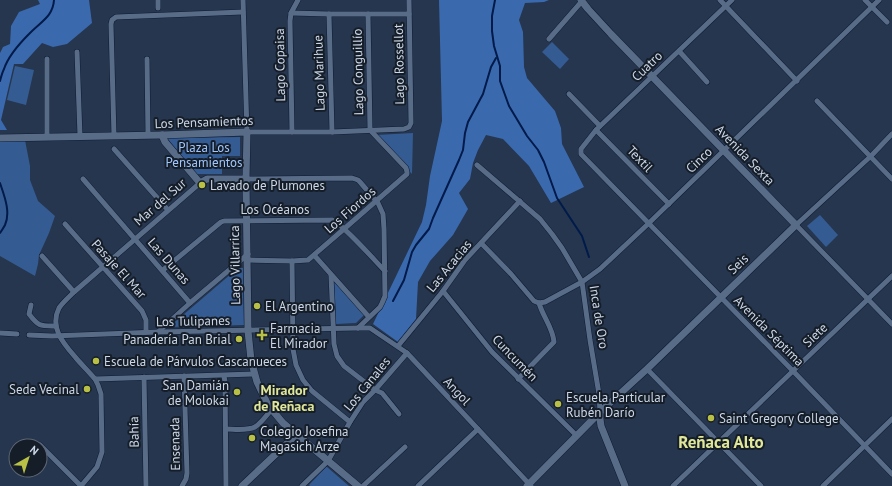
<svg xmlns="http://www.w3.org/2000/svg" width="892" height="486" font-family="'PT Sans',sans-serif">
	<style>
		.green { fill: #355b93 }
		.forest { fill: #3b69ae }
		.lines { fill: none; stroke-linecap: round; stroke-linejoin: round }
		.stream { stroke: #001b4a; stroke-width: 2 }
		.street-casing { stroke: #0d1c34; stroke-width: 6 }
		.secondary-casing { stroke: #0d1c34; stroke-width: 8 }
		.street { stroke: #586b87; stroke-width: 5 }
		.secondary { stroke: #586b87; stroke-width: 7 }
		.poi-dot { fill: #b9c046; stroke: #151d28; stroke-width: 1.5 }
		.labels { text-anchor: middle; dominant-baseline: central; stroke-width: 4; stroke-linejoin: round; paint-order: stroke }
		.street-label { font-size: 13px; fill: #ccd7e7; stroke: #151d28 }
		.park-label { font-size: 13px; fill: #9fc6fe; stroke: #151d28 }
		.poi-label { font-size: 13px; fill: #ccd7e7; stroke: #151d28; text-anchor: start }
		.neighbourhood-label { font-size: 14px; font-weight: bold; fill: #e0e799; stroke: #151d28 }
		.district-label { font-size: 17px; font-weight: bold; fill: #e0e799; stroke: #151d28 }
	</style>
	<rect width="100%" height="100%" fill="#25364e"/>
	<g class="green">
		<polygon points="552,42 569,59 560,69 542,52"/>
		<polygon points="15,66 34,70 26,105 7,100"/>
		<polygon points="413,133 412,174 376,135"/>
		<polygon points="240,137 240,156 222,156 222,174 197,174 167,138"/>
		<polygon points="25,140 30,166 30,180 38,201 55,216 49,233 39,255 38,264 35,276 0,256 0,141"/>
		<polygon points="820,215 838,235 826,247 807,226"/>
		<polygon points="238,268 243,268 244,325 169,327"/>
		<polygon points="334,282 365,314 356,323 336,324"/>
		<polygon points="326,467 327,467 349,486 310,486 309,485"/>
	</g>
	<g class="forest">
		<polygon points="38,0 89,0 92,23 67,44 53,47 42,43 23,64 14,64 1,120 7,130 0,130 0,53 3,47 10,44 11,26 19,12 40,4"/>
		<polygon points="439,0 549,0 544,2 525,3 519,20 523,32 524,67 527,78 555,111 561,128 562,144 584,187 551,203 529,166 503,139 486,135 478,150 473,163 470,179 459,193 468,209 453,235 430,261 418,282 416,319 398,342 373,324 422,222 426,205 430,176 442,121"/>
	</g>
	<g class="lines">
		<g class="stream">
			<polyline points="495,0 492,16 492,31 494,46 500,66 500,81 509,106 527,136 538,150 544,162 557,198 582,236 589,257"/>
			<path d="M0,81C1,77 2,73 4,69C8,57 20,43 29,34C40,22 53,17 54,0"/>
			<path d="M0,183C4,195 11,212 5,225C4,227 2,230 0,233"/>
			<polyline points="393,301 404,280 412,252 416,245 429,229 433,218 459,160 463,150 465,133 468,122 483,94 491,67 496,58"/>
		</g>
		<g class="street-casing">
			<g id="street">
				<polyline points="158,0 158,8"/>
				<polyline points="243,0 247,132 332,132 404,129 409,127 411,123 409,0"/>
				<polyline points="720,0 797,81"/>
				<polyline points="732,0 596,130 581,149 581,154 793,371 892,474"/>
				<polyline points="865,0 887,22"/>
				<polyline points="291,13 329,14 409,14"/>
				<polyline points="329,14 332,132"/>
				<polyline points="549,39 582,1"/>
				<polyline points="679,51 707,82"/>
				<polyline points="77,52 80,136"/>
				<polyline points="147,59 148,135"/>
				<polyline points="569,94 600,126"/>
				<polyline points="817,101 892,179"/>
				<polyline points="596,130 669,204"/>
				<polyline points="292,132 290,21 291,13 298,0"/>
				<polyline points="892,134 871,156 796,225 892,324"/>
				<polyline points="114,136 111,24 112,20 116,17 243,12"/>
				<polyline points="47,137 47,59"/>
				<polyline points="114,149 168,210"/>
				<polyline points="477,165 540,219 552,234 562,248 582,282 590,340 599,394 600,412"/>
				<polyline points="83,179 190,303"/>
				<polyline points="246,179 352,178 358,180 360,182 378,203 383,214 384,229 385,296 382,303 380,307 358,328"/>
				<polyline points="65,224 142,311 146,320 146,332"/>
				<polyline points="481,243 511,274 534,301 539,303"/>
				<polyline points="314,255 369,317"/>
				<polyline points="42,256 74,292"/>
				<polyline points="248,260 292,261 308,260 344,229 407,174 407,172 406,168 370,130 368,14"/>
				<polyline points="292,261 293,349 296,365 303,380 312,391 350,422"/>
				<path d="M163,270L221,222L224,221L332,220C342,223 375,261 385,271"/>
				<polyline points="331,275 334,344 337,356 344,366 375,390 382,393 399,414"/>
				<polyline points="443,291 492,352 577,436"/>
				<polyline points="539,303 545,302 582,282 600,269 649,223 879,0"/>
				<path d="M31,305L29,314C39,327 40,326 56,326"/>
				<polyline points="158,332 190,303 248,254"/>
				<polyline points="0,333 17,334"/>
				<polyline points="29,335 52,336 158,332 358,328 370,328 407,353 531,486"/>
				<polyline points="398,346 443,291 465,260 520,201"/>
				<polyline points="647,369 761,486"/>
				<polyline points="224,376 225,382 226,486"/>
				<polyline points="144,377 146,486"/>
				<polyline points="95,379 254,374"/>
				<path d="M518,379L554,342C553,328 543,317 539,303"/>
				<path d="M226,429C234,429 247,431 255,427C261,423 267,415 271,410"/>
				<polyline points="40,445 81,486"/>
				<path d="M81,486L97,467L102,452L101,394L98,385L95,379C89,372 82,365 76,358C64,344 49,328 59,308C63,302 69,297 74,292L200,183"/>
				<polyline points="182,486 186,479 187,473 184,376"/>
				<polyline points="302,486 328,461 350,422 363,402 375,390 407,353"/>
				<polyline points="363,486 405,447"/>
				<polyline points="418,486 478,429"/>
				<polyline points="673,486 892,276"/>
				<polyline points="823,486 892,419"/>
			</g>
		</g>
		<g class="secondary-casing">
			<g id="secondary">
				<polyline points="162,135 165,142 200,183 207,179 246,179"/>
				<polyline points="0,138 162,135 247,132 246,179 248,331 251,360 257,382 268,405 283,423 358,486"/>
				<polyline points="600,412 600,419 601,426 625,486"/>
				<polyline points="242,486 296,435"/>
				<polyline points="527,486 600,412 647,369 796,225 611,34 588,9 581,0"/>
			</g>
		</g>
		<use href="#street" class="street"/>
		<use href="#secondary" class="secondary"/>
	</g>
	<g class="poi-dot">
		<circle cx="202" cy="185" r="4"/>
		<circle cx="257" cy="306" r="4"/>
		<path d="M260 329h4v4h4v4h-4v4h-4v-4h-4v-4h4z"/>
		<circle cx="239" cy="339" r="4"/>
		<circle cx="96" cy="361" r="4"/>
		<circle cx="87" cy="389" r="4"/>
		<circle cx="237" cy="392" r="4"/>
		<circle cx="558" cy="404" r="4"/>
		<circle cx="711" cy="418" r="4"/>
		<circle cx="252" cy="438" r="4"/>
	</g>
	<g class="labels">
		<g class="street-label">
			<text transform="translate(399 64) rotate(-91)">Lago Rossellot</text>
			<text transform="translate(280 65) rotate(-91)">Lago Copaisa</text>
			<text transform="translate(647 66) rotate(-44)">Cuatro</text>
			<text transform="translate(358 72) rotate(-91)">Lago Conguillío</text>
			<text transform="translate(319 73) rotate(-92)">Lago Marihue</text>
			<text transform="translate(204 122) rotate(-2)">Los Pensamientos</text>
			<text transform="translate(745 155) rotate(46)">Avenida Sexta</text>
			<text transform="translate(640 159) rotate(46)">Textil</text>
			<text transform="translate(699 160) rotate(-44)">Cinco</text>
			<text transform="translate(160 202) rotate(-41)">Mar del Sur</text>
			<text x="275" y="209">Los Océanos</text>
			<text transform="translate(350 210) rotate(-41)">Los Fiordos</text>
			<text transform="translate(169 261) rotate(49)">Las Dunas</text>
			<text transform="translate(738 264) rotate(-44)">Seis</text>
			<text transform="translate(235 265) rotate(-91)">Lago Villarrica</text>
			<text transform="translate(449 266) rotate(-51)">Las Acacias</text>
			<text transform="translate(119 269) rotate(48)">Pasaje El Mar</text>
			<text transform="translate(599 317) rotate(81)">Inca de Oro</text>
			<text transform="translate(193 321) rotate(-1)">Los Tulipanes</text>
			<text transform="translate(769 331) rotate(45)">Avenida Séptima</text>
			<text transform="translate(815 335) rotate(-44)">Siete</text>
			<text transform="translate(515 358) rotate(46)">Cuncumén</text>
			<text transform="translate(367 384) rotate(-51)">Los Canales</text>
			<text transform="translate(457 391) rotate(47)">Angol</text>
			<text transform="translate(134 432) rotate(-91)">Bahía</text>
			<text transform="translate(175 444) rotate(-91)">Ensenada</text>
		</g>
		<g class="park-label">
			<text x="204" y="147">Plaza Los<tspan x="204" dy="15">Pensamientos</tspan></text>
		</g>
		<g class="poi-label">
			<text x="210" y="185">Lavado de Plumones</text>
			<text x="265" y="306">El Argentino</text>
			<text x="270" y="328">Farmacia<tspan x="270" dy="15">El Mirador</tspan></text>
			<text x="231" y="339" text-anchor="end">Panadería Pan Brial</text>
			<text x="104" y="361">Escuela de Párvulos Cascanueces</text>
			<text x="229" y="385" text-anchor="end">San Damián<tspan x="229" dy="15">de Molokai</tspan></text>
			<text x="79" y="389" text-anchor="end">Sede Vecinal</text>
			<text x="566" y="397">Escuela Particular<tspan x="566" dy="15">Rubén Darío</tspan></text>
			<text x="719" y="418">Saint Gregory College</text>
			<text x="260" y="431">Colegio Josefina<tspan x="260" dy="15">Magasich Arze</tspan></text>
		</g>
		<g class="neighbourhood-label">
			<text x="284" y="390">Mirador<tspan x="284" dy="16">de Reñaca</tspan></text>
		</g>
		<g class="district-label">
			<text x="721" y="442">Reñaca Alto</text>
		</g>
	</g>
	<g transform="translate(28 458) rotate(39)"><circle r="19" fill="#151d28" stroke="#5e6774"/>
	<path d="M0-3L7 15L0 10L-7 15Z" fill="#b9c046"/>
	<text y="-6" font-size="11" font-weight="bold" text-anchor="middle" fill="#ccd7e7">N</text>
	</g>
</svg>
